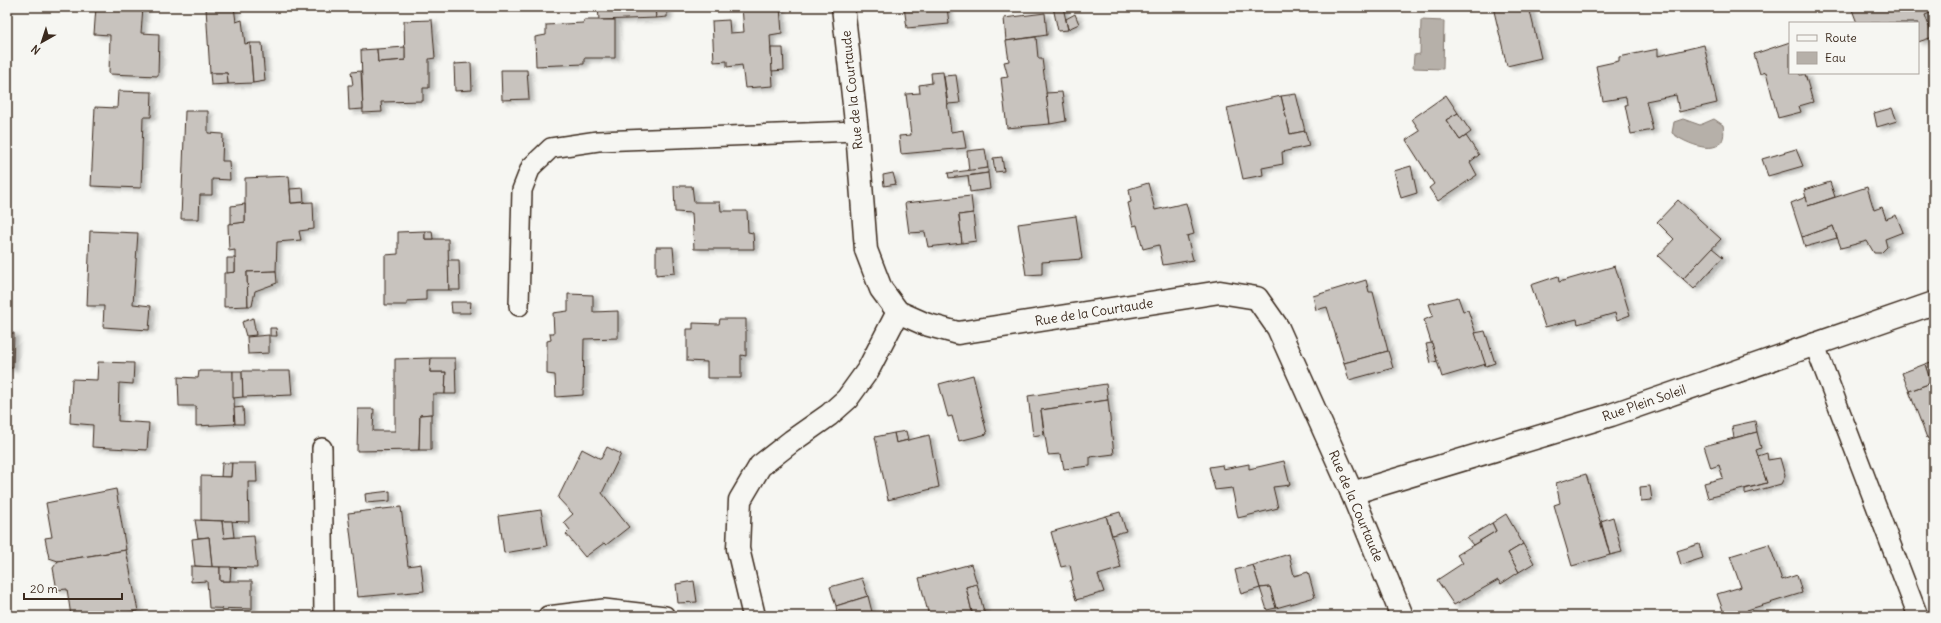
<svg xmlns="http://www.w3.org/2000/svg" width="1941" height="623" font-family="Delius,sans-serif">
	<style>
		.water { fill: #b6b0a9; stroke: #857a71 }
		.building { fill: #c8c3be; stroke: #3b2a1e; filter: url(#shadow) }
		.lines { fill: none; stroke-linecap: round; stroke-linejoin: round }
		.service-casing { stroke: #3b2a1e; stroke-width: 22 }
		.minor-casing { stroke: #3b2a1e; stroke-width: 25 }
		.service { stroke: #f6f6f2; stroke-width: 19 }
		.minor { stroke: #f6f6f2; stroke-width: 22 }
		.labels { text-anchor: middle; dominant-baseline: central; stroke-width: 4; stroke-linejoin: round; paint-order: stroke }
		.street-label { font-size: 13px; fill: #3b2a1e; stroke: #f6f6f2 }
	</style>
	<defs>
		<filter id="shadow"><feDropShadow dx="4.5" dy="2.5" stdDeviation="2" flood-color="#0004"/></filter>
	</defs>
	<rect width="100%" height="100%" fill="#f6f6f2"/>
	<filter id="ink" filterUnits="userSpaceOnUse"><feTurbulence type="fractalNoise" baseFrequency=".025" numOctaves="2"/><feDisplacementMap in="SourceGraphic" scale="8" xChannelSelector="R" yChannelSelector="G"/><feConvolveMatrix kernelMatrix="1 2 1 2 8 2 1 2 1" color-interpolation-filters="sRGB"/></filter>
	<g filter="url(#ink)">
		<g class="water">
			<polygon points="1421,20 1444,21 1443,69 1413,68 1414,55 1420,54"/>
			<path d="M1683,119L1700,125L1714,119L1723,125C1730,161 1688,146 1672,133L1674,122Z"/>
		</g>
		<g class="building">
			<polygon points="96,7 143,7 141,33 159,34 158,76 109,74 110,35 94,34"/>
			<polygon points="234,7 236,22 242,20 245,44 250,43 253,83 228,84 227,73 210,73 206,8"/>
			<polygon points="598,7 655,7 656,18 599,20"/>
			<polygon points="655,7 667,7 667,17 656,18"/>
			<polygon points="742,7 780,7 782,33 770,35 773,86 745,88 742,65 727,67 727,61 714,62 712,21 729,20 730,33 744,32"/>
			<polygon points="904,7 947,7 949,24 907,28"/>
			<polygon points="1053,7 1063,7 1068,30 1058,31"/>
			<polygon points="1493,7 1529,7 1541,58 1507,66"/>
			<polygon points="1851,7 1928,7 1930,13 1925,15 1933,37 1918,42 1918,23 1857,23"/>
			<polygon points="1045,13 1047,35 1006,41 1004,18"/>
			<polygon points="1075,14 1079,24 1068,29 1066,19"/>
			<polygon points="432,20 435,58 429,59 429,88 423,88 423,101 381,102 382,112 363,113 361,50 377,49 378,62 405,60 404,21"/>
			<polygon points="584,20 615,20 615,58 584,58 584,64 536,66 535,37 546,35 546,25 583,23"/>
			<polygon points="1036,37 1038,58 1042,58 1050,124 1007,128 1001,78 1008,77 1004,62 1009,61 1006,41"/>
			<polygon points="1790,42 1790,73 1799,73 1800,75 1805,74 1813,102 1799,106 1801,112 1778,118 1766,72 1760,74 1754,54"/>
			<polygon points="250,43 262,43 265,81 253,83"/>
			<polygon points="1704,45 1717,103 1679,112 1676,95 1646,101 1653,130 1631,134 1625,105 1627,105 1626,97 1603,101 1596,66 1619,61 1619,57 1658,49 1658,56"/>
			<polygon points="405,47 405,60 378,62 377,49"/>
			<polygon points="771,48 783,48 784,70 772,71"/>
			<polygon points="471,63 472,90 455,91 454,64"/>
			<polygon points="501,70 527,70 529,99 502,100"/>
			<polygon points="361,71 363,109 349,110 348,85 353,85 351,72"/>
			<polygon points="943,72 951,132 963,130 966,148 901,154 899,136 911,135 906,94 920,93 919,85 932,83 931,73"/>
			<polygon points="210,73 227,73 228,84 211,85"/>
			<polygon points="956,75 960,103 948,104 944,76"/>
			<polygon points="118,91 152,92 151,117 143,117 141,188 91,186 95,107 117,108"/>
			<polygon points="1062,92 1066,121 1050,124 1046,93"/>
			<polygon points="1296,94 1305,131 1290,134 1281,96"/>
			<polygon points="1446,95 1458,113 1446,120 1460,140 1466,136 1479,155 1470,162 1477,175 1438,201 1429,188 1434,184 1406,140 1420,131 1412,119"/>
			<polygon points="1281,96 1290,134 1305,131 1309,146 1282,152 1283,164 1262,168 1263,175 1243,179 1227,108"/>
			<polygon points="1892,108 1897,121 1877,127 1874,113"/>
			<polygon points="185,111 208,111 208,133 223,134 222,161 229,161 230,180 212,179 212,195 200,195 199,219 181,219"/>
			<polygon points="1458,113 1471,132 1460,140 1446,120"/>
			<polygon points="985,149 988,168 969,171 967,151"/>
			<polygon points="1796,149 1803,166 1768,176 1762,159"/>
			<polygon points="1002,157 1004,171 995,172 993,158"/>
			<polygon points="1411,166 1417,193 1401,198 1394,171"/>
			<polygon points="988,168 988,173 949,178 948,173"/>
			<polygon points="893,173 896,184 884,186 883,175"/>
			<polygon points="988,173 990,189 970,192 968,176"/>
			<polygon points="289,176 291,203 313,202 314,229 299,231 301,240 277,242 276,271 247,272 248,306 224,307 224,273 235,272 235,250 229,251 228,224 245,222 245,178"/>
			<polygon points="1830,182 1835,197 1808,206 1804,190"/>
			<polygon points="1148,183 1155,210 1186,203 1194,234 1187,236 1193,260 1163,265 1159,245 1143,249 1137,225 1133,226 1128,203 1131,202 1129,189"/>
			<polygon points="674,186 692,186 694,202 720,202 721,211 747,211 748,232 753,233 754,249 694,249 692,213 675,212"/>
			<polygon points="1867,187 1874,210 1882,207 1886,219 1896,215 1903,232 1885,239 1887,247 1881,253 1874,253 1867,241 1841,248 1833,226 1802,237 1791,203 1806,197 1808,206"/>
			<polygon points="303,188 304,202 291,203 290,189"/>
			<polygon points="971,196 973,213 959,215 962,243 928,247 925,232 909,233 905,203"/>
			<polygon points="1678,200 1721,239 1683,279 1658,256 1674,239 1657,222"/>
			<polygon points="245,204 245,222 231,224 231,206"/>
			<polygon points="973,213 976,241 962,243 959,215"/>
			<polygon points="1076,216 1082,259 1042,262 1042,274 1026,275 1018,224"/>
			<polygon points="1833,226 1837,238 1805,247 1802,237"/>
			<polygon points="90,231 138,233 133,304 151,306 149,330 103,327 104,306 87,306"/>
			<polygon points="425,231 425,239 448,239 449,290 426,290 426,300 407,301 407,305 385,305 385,255 398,254 398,232"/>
			<polygon points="425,231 432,231 433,239 425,239"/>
			<polygon points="656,247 673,247 675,273 656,275"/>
			<polygon points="1712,248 1723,257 1694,289 1683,279"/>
			<polygon points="227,258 235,258 235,272 227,273"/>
			<polygon points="448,260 459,260 460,290 449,290"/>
			<polygon points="1615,266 1630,315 1617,320 1615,313 1578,324 1577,319 1545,327 1531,285 1558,276 1559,282"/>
			<polygon points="276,271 277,283 255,291 252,306 248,306 247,272"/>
			<polygon points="1366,280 1369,292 1373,292 1388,351 1344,363 1327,307 1316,310 1313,296"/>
			<polygon points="568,294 593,295 593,312 618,311 618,338 584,339 583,395 556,397 555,375 547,374 547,341 551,340 550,333 554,333 553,313 568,311"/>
			<polygon points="1458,297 1463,311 1468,310 1486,364 1442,377 1424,320 1433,316 1429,304"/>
			<polygon points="451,302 471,302 470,313 452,313"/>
			<polygon points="253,318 256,335 246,336 242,322"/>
			<polygon points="720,319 746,319 746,356 741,355 741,378 707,378 707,362 687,361 687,329 693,329 693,323 719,324"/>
			<polygon points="270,328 276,328 277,336 270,336"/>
			<polygon points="1485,331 1495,363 1486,366 1475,333"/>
			<polygon points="7,333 14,333 13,368 7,368"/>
			<polygon points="269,335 269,353 248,354 247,337"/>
			<polygon points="1432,343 1437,361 1431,363 1426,344"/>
			<polygon points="1388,351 1393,368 1349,380 1344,363"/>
			<polygon points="431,358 430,372 446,372 445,394 433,394 433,414 420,415 419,450 357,451 358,409 374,409 373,431 395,431 395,359"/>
			<polygon points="431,358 455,358 456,394 445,394 446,372 430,372"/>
			<polygon points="1934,361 1934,435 1927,438 1909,391 1931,383 1925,364"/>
			<polygon points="98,362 134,363 133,384 119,383 118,421 149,423 147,450 92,447 93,425 70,423 72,379 97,380"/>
			<polygon points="1925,364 1931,383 1909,391 1902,373"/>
			<polygon points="199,371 233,371 235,424 196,426 196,406 179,406 178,377 198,378"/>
			<polygon points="233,371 242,371 243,397 233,398"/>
			<polygon points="242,371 290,371 292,395 243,397"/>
			<polygon points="973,375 987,434 959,441 952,416 948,417 939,384"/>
			<polygon points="1106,384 1108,400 1041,410 1044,434 1033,436 1028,396"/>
			<polygon points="1108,400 1114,454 1090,457 1090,466 1064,469 1061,454 1048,455 1041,410"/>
			<polygon points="243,407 244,424 235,424 234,408"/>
			<polygon points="431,414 431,450 419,450 420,415"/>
			<polygon points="1755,421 1757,432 1734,438 1732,426"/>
			<polygon points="906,431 908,440 896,443 894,433"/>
			<polygon points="1757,432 1761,448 1756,450 1767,483 1708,498 1704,483 1723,478 1719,465 1711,468 1704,446"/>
			<polygon points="894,433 896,443 929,435 939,487 888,500 875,437"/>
			<polygon points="607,447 621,454 602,493 629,527 606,545 604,543 585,557 566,534 570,530 564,522 573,514 558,498 582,449 601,459"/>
			<polygon points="1767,453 1768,460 1780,458 1785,476 1781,484 1745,494 1745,489 1767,483 1758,456"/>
			<polygon points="1284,461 1290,485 1273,487 1278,508 1238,518 1232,488 1215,490 1209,467 1222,465 1223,469 1249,464 1249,469"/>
			<polygon points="222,463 232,463 231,477 221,477"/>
			<polygon points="232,463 256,463 257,482 248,482 249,522 201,520 201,476 231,477"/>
			<polygon points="1586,474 1610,555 1572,566 1554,505 1560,503 1556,483"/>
			<polygon points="1650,486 1652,500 1641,501 1640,487"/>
			<polygon points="116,489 126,550 58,561 49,558 45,538 52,537 46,503"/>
			<polygon points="390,491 390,501 366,503 365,494"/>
			<polygon points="401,507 408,566 421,564 424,591 358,597 348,513"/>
			<polygon points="541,510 547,546 504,553 499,516"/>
			<polygon points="1120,512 1126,531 1112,535 1106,516"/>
			<polygon points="1506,514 1523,544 1508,553 1519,572 1501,584 1498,580 1454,605 1437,580 1463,563 1457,555 1496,531 1492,523"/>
			<polygon points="1106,516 1121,568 1098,575 1104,592 1076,600 1070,581 1073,580 1070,565 1061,567 1051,532"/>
			<polygon points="1613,517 1622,552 1610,555 1601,521"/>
			<polygon points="195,520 222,521 224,538 254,536 257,568 212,567 209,537 198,538"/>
			<polygon points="222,521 232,521 234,537 224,538"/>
			<polygon points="1492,523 1496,531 1473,545 1467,538"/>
			<polygon points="209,537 212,567 195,566 192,539"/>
			<polygon points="1523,544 1534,563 1519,572 1508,553"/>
			<polygon points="1699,544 1703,558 1681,565 1677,551"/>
			<polygon points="1769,544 1782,580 1797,575 1802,593 1747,610 1747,616 1725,616 1717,594 1741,587 1730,556"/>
			<polygon points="126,550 138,611 101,616 71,616 67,589 57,590 53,568 58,561"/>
			<polygon points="1289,554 1294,576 1308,572 1315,597 1276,608 1270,587 1260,588 1253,565"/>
			<polygon points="971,564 977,584 966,587 973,616 929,616 919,578"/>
			<polygon points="1253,565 1260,588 1241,594 1235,570"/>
			<polygon points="191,566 220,567 220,581 252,581 252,609 209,608 207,581 191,582"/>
			<polygon points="220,567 231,567 230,581 220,581"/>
			<polygon points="862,578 868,596 836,606 830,587"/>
			<polygon points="694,581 697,602 678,603 676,584"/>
			<polygon points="977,584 985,616 973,616 966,587"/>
			<polygon points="1270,587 1276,608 1267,610 1260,588"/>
			<polygon points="868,596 873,616 826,616 837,612 836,606"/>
		</g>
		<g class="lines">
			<g class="service-casing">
				<g id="service">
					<polyline points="519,306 522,190 531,167 551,148 598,141 857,131"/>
					<polyline points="1814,343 1918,616"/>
					<polyline points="322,448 324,616"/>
					<polyline points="548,616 604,609 665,616"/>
				</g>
			</g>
			<g class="minor-casing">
				<g id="minor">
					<polyline points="843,7 857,131 866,250 881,289 898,312 925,324 958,333 1220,292 1257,298 1278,328 1352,493 1402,616"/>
					<polyline points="1352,493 1611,415 1934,303"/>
					<polyline points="754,616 738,549 740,500 760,466 792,441 829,415 847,399 868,370 898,312"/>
				</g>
			</g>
			<use href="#service" class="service"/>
			<use href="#minor" class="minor"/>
		</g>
	</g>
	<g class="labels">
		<g class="street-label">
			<text transform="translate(852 90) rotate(-96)">Rue de la Courtaude</text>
			<text transform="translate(1094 312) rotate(-9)">Rue de la Courtaude</text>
			<text transform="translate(1644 403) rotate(-19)">Rue Plein Soleil</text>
			<text transform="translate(1356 506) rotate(67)">Rue de la Courtaude</text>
		</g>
	</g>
	<rect width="1941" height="623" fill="none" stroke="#f6f6f2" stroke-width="24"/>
	<rect x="12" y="12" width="1917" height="599" fill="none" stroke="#3b2a1e" stroke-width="1.5" filter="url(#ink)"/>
	<rect x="1789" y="22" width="130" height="52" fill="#f6f6f2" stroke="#aba49d"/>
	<rect x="1797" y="35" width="20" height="6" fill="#f6f6f2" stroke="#aba49d"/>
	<text x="1825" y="42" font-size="12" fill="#3b2a1e">Route</text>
	<rect x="1797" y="52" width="20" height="12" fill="#b6b0a9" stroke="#aba49d"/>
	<text x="1825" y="62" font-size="12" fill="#3b2a1e">Eau</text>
	<g transform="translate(42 42) rotate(219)" stroke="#f6f6f2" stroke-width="3" paint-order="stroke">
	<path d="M0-3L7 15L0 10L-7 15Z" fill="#3b2a1e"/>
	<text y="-6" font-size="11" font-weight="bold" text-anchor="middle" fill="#3b2a1e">N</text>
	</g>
	<path d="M24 593v6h98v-6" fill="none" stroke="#3b2a1e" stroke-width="2"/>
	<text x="30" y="593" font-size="12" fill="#3b2a1e" stroke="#f6f6f2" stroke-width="3" paint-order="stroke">20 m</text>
</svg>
